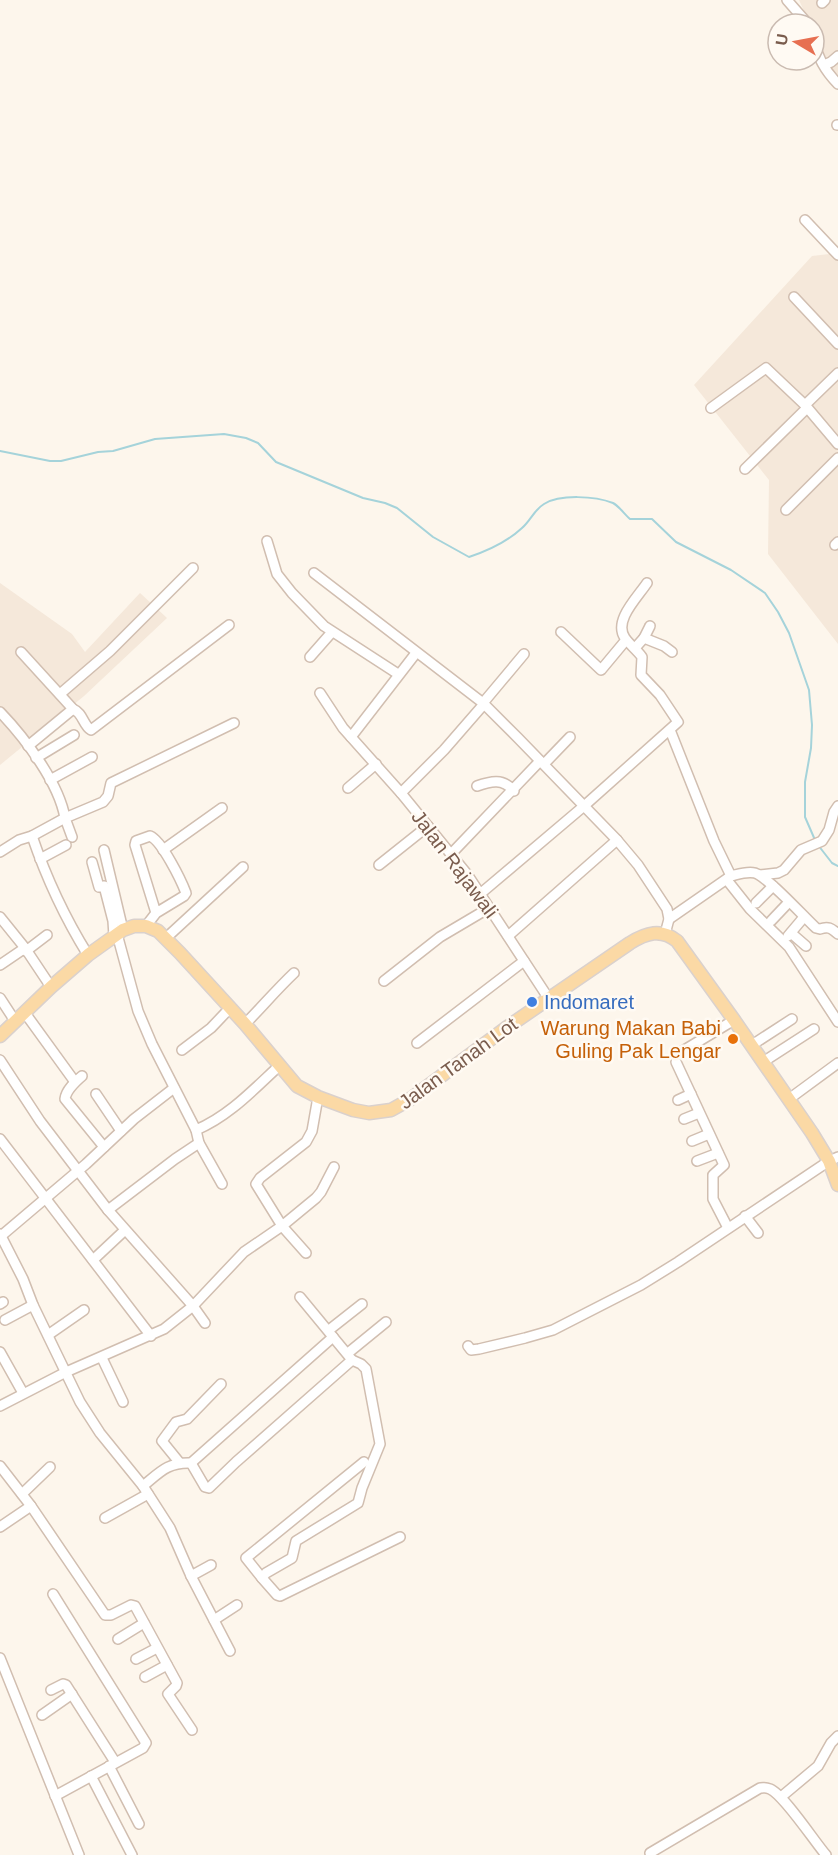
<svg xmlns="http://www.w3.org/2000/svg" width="838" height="1855" font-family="Arial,sans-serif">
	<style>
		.residential { fill: #f5e8da }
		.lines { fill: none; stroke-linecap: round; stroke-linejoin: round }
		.stream { stroke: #a5d3da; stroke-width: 2 }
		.minor-casing { stroke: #d1beb0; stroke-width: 12 }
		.major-casing { stroke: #dad1cd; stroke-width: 15 }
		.minor { stroke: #fff; stroke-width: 9 }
		.major { stroke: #fbd9a5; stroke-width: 12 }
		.shop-dot { fill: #3f7fe0; stroke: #fffaf3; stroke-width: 2 }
		.food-dot { fill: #e8710a; stroke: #fffaf3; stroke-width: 2 }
		.labels { text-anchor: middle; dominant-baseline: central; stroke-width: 5; stroke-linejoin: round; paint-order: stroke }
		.street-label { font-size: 20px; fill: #7a5c4d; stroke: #fffaf3 }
		.shop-label { font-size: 20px; fill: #366cbe; stroke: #fffaf3; text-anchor: start }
		.food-label { font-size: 20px; fill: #c56008; stroke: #fffaf3; text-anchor: end }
	</style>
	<rect width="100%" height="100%" fill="#fdf6ec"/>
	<g class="residential">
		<polygon points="799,0 838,0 838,83 814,32 814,24 810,24"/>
		<polygon points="838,253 838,644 768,554 769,480 694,385 812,256"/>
		<polygon points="0,583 72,634 85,652 140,593 167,618 84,696 0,765"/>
	</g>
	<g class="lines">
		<g class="stream">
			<path d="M0,451L50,461H61L98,452L113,451L155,439L224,434L246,438L258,443L276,462L363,498L385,503L397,508L433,537L469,557C487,551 508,541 522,528C531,520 534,510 544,504C560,494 595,496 613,503C619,506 625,515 630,519H652L676,542L731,570L765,593L778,612L789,633L809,690L812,725L811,748L805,782V817L815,840"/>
			<polyline points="818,845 832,863 838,866"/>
		</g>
		<g class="minor-casing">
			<g id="minor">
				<polyline points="787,0 808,24"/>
				<polyline points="822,3 825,0"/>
				<path d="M814,40C817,56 826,72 838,84"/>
				<polyline points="824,65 831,62 838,56"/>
				<polyline points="837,125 838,125"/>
				<polyline points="805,220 838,255"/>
				<polyline points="794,297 838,344"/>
				<polyline points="805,405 838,373"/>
				<polyline points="711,408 766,368 805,405 838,444"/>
				<polyline points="745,469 807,408"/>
				<polyline points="786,510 838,458"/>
				<polyline points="267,541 277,574 292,593 324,626 398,674"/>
				<polyline points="835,545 838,542"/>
				<polyline points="314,573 483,703 518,738 617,840 638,865 667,909 669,919 665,934"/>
				<polyline points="561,632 601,670 626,640"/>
				<polyline points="644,638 650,626"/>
				<polyline points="635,648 644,638 664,646 672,652"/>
				<path d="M21,652L73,709C83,713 83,725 91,730L229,625"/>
				<polyline points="310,657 332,632"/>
				<polyline points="320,693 343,728 401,793 467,874 549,999"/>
				<polyline points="60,694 110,651 193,568"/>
				<polyline points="483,703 524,654"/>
				<path d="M0,712C25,738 59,783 65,818L32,836L19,840L0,852"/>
				<polyline points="670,730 714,841 731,876"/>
				<polyline points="351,737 416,653"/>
				<polyline points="28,746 73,709"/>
				<polyline points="36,758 74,735"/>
				<polyline points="544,764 570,737"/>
				<polyline points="50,780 92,757"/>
				<path d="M477,786C491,781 503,778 514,791"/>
				<polyline points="348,788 376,764"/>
				<polyline points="401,793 444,750 484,704"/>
				<path d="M32,836C46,877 65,918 88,955"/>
				<polyline points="72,837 65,818 103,802 108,796 111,783 234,723"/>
				<polyline points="104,850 123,930"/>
				<polyline points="163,850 222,808"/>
				<polyline points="451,854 540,761"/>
				<polyline points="40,859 66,845"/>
				<polyline points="92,862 99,887 104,886 113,921 114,936"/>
				<polyline points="379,865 428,826"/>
				<polyline points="760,875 778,873 784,870 801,850 822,841 829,830 834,812 838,806"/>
				<polyline points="727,880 750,909 789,947 838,1022"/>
				<path d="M480,894L584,806L678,722L660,695L641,675L642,657C637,650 630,645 625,638C613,621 637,598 647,583"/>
				<polyline points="756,903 773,886"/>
				<polyline points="0,917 25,948 51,987"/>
				<path d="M669,919L731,876C739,874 747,871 755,873C768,877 804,917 816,928L820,929C828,926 831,928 838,934"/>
				<polyline points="771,921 789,902"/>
				<path d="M146,926L156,913L184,896L186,893C181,880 162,841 150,836L136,841L135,845L156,913"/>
				<polyline points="791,933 806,946"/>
				<polyline points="117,934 138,1011 152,1044 196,1130 199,1143 222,1184"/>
				<polyline points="508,936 617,840"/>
				<polyline points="788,936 804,917"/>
				<polyline points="166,938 243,867"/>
				<polyline points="26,951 47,935"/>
				<polyline points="0,965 25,948"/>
				<polyline points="384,981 440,937 489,908"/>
				<polyline points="0,998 15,1021"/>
				<polyline points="25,1013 75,1082"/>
				<path d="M245,1024C262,1007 276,990 294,973"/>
				<polyline points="417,1043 524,961"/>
				<polyline points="752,1045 792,1019"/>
				<polyline points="182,1050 211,1028 230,1008"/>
				<polyline points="681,1052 734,1020"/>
				<polyline points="0,1060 40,1121 108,1210 193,1306 205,1323"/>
				<polyline points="676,1062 724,1165 713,1175 713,1199 728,1228"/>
				<polyline points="763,1062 814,1029"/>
				<path d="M82,1076C75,1082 66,1090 65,1099L104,1147"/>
				<polyline points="96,1094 121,1131"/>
				<polyline points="789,1099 838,1063"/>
				<polyline points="678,1100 691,1094"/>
				<polyline points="684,1119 699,1113"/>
				<path d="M196,1130C229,1116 253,1090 279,1066"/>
				<polyline points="0,1139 151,1336"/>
				<polyline points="692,1141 709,1134"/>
				<polyline points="697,1161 718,1153"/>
				<polyline points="108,1210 175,1159 199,1143"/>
				<polyline points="745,1216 758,1233"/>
				<polyline points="0,1234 23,1279 33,1305 80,1402 100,1433 143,1486 170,1528 191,1576 230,1651"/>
				<polyline points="1,1236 86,1164 134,1119 174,1088"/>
				<polyline points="306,1253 282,1226 256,1184 260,1178 306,1142 312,1131 318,1097"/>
				<polyline points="93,1260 125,1230"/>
				<polyline points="300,1297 352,1360 361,1364 366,1369 380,1444 362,1488 358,1503 296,1541 292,1558 266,1573 262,1578 277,1595 280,1596 400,1537"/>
				<polyline points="0,1304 3,1302"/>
				<polyline points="5,1320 33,1305"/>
				<polyline points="329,1330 362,1304"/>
				<polyline points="48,1335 84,1310"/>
				<polyline points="468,1346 471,1350 479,1349 525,1338 553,1330 641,1285 678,1262 829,1161 838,1157"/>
				<polyline points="0,1352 23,1393"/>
				<polyline points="348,1353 386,1322"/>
				<polyline points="102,1358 123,1402"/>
				<polyline points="0,1406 66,1372 164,1329 193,1306 244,1252 282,1226 316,1198 321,1192 334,1167"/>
				<polyline points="179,1462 162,1441 176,1422 187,1419 221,1384"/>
				<polyline points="191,1463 205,1487 209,1488 236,1462 352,1360"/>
				<polyline points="0,1466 31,1506 105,1615 111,1615 131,1605 135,1606 177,1683 176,1686 168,1694 192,1730"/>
				<path d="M143,1486C160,1472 168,1462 191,1463L333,1337"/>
				<polyline points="22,1494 50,1467"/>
				<polyline points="105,1518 148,1494"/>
				<polyline points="0,1527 31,1506"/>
				<polyline points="191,1576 211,1565"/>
				<polyline points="262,1578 246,1558 364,1462"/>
				<polyline points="53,1594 146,1743 143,1748 55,1796"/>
				<polyline points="214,1620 237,1605"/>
				<polyline points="118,1639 144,1623"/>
				<polyline points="0,1658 79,1855"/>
				<polyline points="136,1659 157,1648"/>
				<polyline points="145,1677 167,1665"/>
				<polyline points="51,1690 63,1684 66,1685 115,1762"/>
				<polyline points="42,1715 72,1694"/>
				<polyline points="109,1766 139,1824"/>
				<polyline points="91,1776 132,1855"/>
				<polyline points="781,1797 818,1766 831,1743 838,1736"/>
				<path d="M650,1853L760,1788C765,1788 765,1787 770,1789C784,1795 814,1841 826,1855"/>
			</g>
		</g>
		<g class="major-casing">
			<path id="major" d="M0,1036L51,987L88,955L123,930L134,926H146L158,931L180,953L245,1024L297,1086L318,1097L353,1110L369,1113L391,1110L409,1100L506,1028L630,943C646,933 661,928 677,941L734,1020L812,1133L829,1161L838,1185"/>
		</g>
		<use href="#minor" class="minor"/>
		<use href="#major" class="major"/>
	</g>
	<circle class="shop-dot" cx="532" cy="1002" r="6"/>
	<circle class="food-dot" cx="733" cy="1039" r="6"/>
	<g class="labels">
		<g class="street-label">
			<text transform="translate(455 864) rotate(53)">Jalan Rajawali</text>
			<text transform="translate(458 1063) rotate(-36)">Jalan Tanah Lot</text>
		</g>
		<g class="shop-label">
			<text x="544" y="1002">Indomaret</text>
		</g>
		<g class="food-label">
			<text x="721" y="1028">Warung Makan Babi<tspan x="721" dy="23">Guling Pak Lengar</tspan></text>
		</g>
	</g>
	<g transform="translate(796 42) rotate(280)"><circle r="28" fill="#fffaf3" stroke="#cabbb1" stroke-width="1.5"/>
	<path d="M0-4.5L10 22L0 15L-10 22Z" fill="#e76f51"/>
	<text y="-9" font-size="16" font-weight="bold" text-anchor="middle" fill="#7a5c4d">U</text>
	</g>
</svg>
